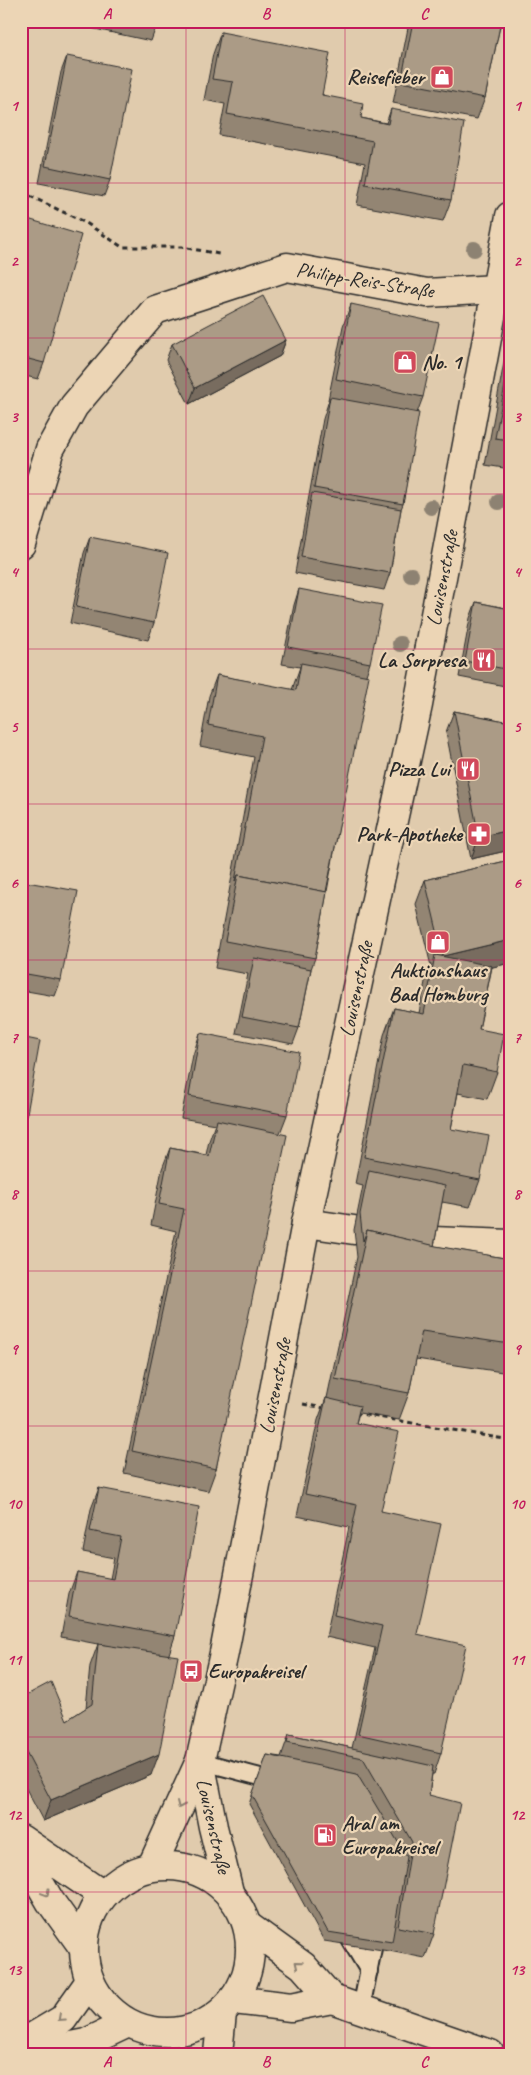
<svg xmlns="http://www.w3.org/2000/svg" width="531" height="2075" font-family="Caveat,sans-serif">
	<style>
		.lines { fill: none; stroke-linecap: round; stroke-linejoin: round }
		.lane-casing { stroke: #2b2b2b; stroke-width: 20 }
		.street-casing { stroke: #2b2b2b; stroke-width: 31 }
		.secondary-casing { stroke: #2b2b2b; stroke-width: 31 }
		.path { stroke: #2b2b2b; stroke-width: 3; stroke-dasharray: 5 4; stroke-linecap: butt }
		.lane { stroke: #ecd5b5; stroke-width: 16 }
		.street { stroke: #ecd5b5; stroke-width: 28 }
		.secondary { stroke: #ecd5b5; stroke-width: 28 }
		.tree { fill: #8d8272 }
		.wall { fill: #938573; stroke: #2b2b2b }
		.shaded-wall { fill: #786c5e; stroke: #2b2b2b }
		.building { fill: #ab9b86; stroke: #2b2b2b }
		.oneway { stroke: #8c8070 }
		.grid { fill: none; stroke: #c2185b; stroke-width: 1; stroke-opacity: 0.55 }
		.labels { text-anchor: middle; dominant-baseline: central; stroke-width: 4.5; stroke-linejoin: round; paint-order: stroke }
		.poi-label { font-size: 21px; font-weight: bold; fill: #2b2b2b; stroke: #ecd5b5; text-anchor: end }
		.street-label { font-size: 21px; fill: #2b2b2b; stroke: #ecd5b5 }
		.neatline { fill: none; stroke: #c2185b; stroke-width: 2 }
		.grid-label { font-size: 16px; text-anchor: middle; font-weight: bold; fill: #c2185b }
	</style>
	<rect width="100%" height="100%" fill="#e0cbad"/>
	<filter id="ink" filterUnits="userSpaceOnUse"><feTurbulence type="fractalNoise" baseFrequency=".02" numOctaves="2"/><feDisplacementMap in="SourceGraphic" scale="10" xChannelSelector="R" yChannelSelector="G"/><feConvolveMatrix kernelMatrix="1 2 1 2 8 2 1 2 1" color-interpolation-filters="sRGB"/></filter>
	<g filter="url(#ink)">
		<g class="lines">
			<g class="lane-casing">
				<g id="lane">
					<polyline points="200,1761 279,1782"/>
					<polyline points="343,1928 369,1971"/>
					<polyline points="361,2009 377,1928"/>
				</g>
			</g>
			<g class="street-casing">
				<g id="street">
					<polyline points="21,544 50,449 74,406 155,310 287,267 427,293 496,289 510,292"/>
					<polyline points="306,1223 354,1230"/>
					<polyline points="432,1241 510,1244"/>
					<polyline points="248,1926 303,1966 332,1999 490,2054"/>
					<polyline points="234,2000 291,2007 332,1999"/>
					<polyline points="21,2044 63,2019 90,1981"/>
					<polyline points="30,2054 86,2043 128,2023"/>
				</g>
			</g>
			<g class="secondary-casing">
				<g id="secondary">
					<polyline points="200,1761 213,1827 229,1892"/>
					<polyline points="21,1839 103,1895"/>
					<polyline points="21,1851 50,1901 83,1947"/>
					<circle cx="167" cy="1949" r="83"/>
					<polyline points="152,1866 200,1761 224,1653 306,1223 418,705 510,216"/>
					<polyline points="218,2054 222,2013"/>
				</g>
			</g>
			<g class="path">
				<polyline points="21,194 30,196 86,223 122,247 182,247 219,254"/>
				<polyline points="303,1404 324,1408"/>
				<polyline points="355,1413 510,1440"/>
			</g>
			<use href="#lane" class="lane"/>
			<use href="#street" class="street"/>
			<use href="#secondary" class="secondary"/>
		</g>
		<g class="tree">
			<circle cx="474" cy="249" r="8"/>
			<circle cx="499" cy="502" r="8"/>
			<circle cx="431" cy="507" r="8"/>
			<circle cx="411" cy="575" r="8"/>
			<circle cx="400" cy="644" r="8"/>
		</g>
		<g class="wall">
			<polygon points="83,21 158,21 151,41 81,26"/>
			<polygon points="365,21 501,21 485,98 477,119 393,103 408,28"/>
			<polygon points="221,32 361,118 386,123 391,109 451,200 443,221 357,205 365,163 219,135 225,104 204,100 213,54"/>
			<polygon points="67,56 110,180 104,196 39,183 61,72"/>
			<polygon points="21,217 44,363 38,379 21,375"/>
			<polygon points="351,304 423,397 417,413 403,504 401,509 390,573 384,590 295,573 323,419 329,400 328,400 343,326"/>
			<polygon points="510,339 510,469 485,465 507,346"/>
			<polygon points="286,340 280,356 189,404 166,360 172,344"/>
			<polygon points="90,537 154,623 148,640 70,623 84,553"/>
			<polygon points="299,589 370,663 366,675 315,958 311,969 299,1028 293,1044 236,1033 248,974 215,968 254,757 200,746 209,696 217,675 292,690 294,684 300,667 282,664 294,605"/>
			<polygon points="476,602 510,609 510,687 459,677 470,618"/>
			<polygon points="454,711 510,722 510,850 471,859 446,732"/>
			<polygon points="510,860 510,963 492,967 479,1029 497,1072 487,1099 458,1093 451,1129 480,1180 470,1207 442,1202 434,1246 510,1259 510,1372 509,1373 416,1359 409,1393 399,1420 359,1413 356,1423 381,1511 417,1634 441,1753 434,1774 432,1774 429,1795 434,1934 425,1958 389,1951 324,1941 249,1804 267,1755 281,1757 289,1734 352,1748 375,1648 326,1637 349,1527 297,1516 318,1420 326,1398 327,1398 357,1257 354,1230 363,1186 355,1184 384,1035 394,1008 419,1013 425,982 431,966 416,904 425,880"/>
			<polygon points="21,881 61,980 55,996 21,990"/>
			<polygon points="200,1033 287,1115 280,1133 216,1469 208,1491 124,1473 176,1231 151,1225 162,1169 170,1148 206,1155 209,1141 215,1124 181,1118 193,1055"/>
			<polygon points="21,1037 24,1130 21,1137"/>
			<polygon points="99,1488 175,1636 169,1654 151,1775 43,1821 21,1779 21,1698 67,1720 86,1708 90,1666 98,1644 108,1646 61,1637 69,1594 77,1572 110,1579 114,1558 83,1552 91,1509"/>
		</g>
		<g class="shaded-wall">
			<polygon points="365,21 410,21 408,28"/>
			<polygon points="286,340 280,356 189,404 195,388"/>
			<polygon points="510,830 510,850 471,859 479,837"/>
			<polygon points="510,940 510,963 434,981 443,956"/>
			<polygon points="26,1567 21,1580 21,1570"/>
			<polygon points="159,1754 151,1775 43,1821 51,1800"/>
		</g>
		<g class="building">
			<polygon points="140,21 158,21 157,25"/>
			<polygon points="413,21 501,21 485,98 401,82"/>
			<polygon points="221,32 330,53 322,95 363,103 361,118 388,124 391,109 464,123 451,200 365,184 373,141 227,114 233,82 212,79"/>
			<polygon points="67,56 132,69 110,180 45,166"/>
			<polygon points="21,217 81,235 44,363 21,357"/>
			<polygon points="263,296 286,340 195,388 172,344"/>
			<polygon points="351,304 439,323 423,397 336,379"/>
			<polygon points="510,359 510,440 495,438"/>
			<polygon points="330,397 419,413 403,504 314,488"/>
			<polygon points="21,405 24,405 21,416"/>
			<polygon points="312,493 401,509 390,573 301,557"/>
			<polygon points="90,537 168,553 154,623 76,607"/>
			<polygon points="299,589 382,605 370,663 288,647"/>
			<polygon points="476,602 510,609 510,670 465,661"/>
			<polygon points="301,663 369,676 326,892 238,875 235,881 262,736 208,725 217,675 296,690"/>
			<polygon points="454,711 510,722 510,830 479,837"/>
			<polygon points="510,860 510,940 443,956 425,880"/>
			<polygon points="238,875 327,892 315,958 225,941"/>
			<polygon points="21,881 78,891 61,980 21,973"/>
			<polygon points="435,955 492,966 479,1029 504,1034 497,1072 463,1065 451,1129 489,1136 480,1180 364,1157 394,1008 424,1014"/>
			<polygon points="254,958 311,969 299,1028 242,1017"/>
			<polygon points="200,1033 299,1052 287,1115 189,1096"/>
			<polygon points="21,1037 40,1041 24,1130 21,1129"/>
			<polygon points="217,1120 287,1135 216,1469 132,1451 184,1209 159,1204 170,1148 209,1156"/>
			<polygon points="369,1170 445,1186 434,1246 367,1230 363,1241 360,1214"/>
			<polygon points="367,1230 436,1246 510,1259 510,1344 422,1331 409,1393 335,1379"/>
			<polygon points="326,1398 360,1406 356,1423 399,1432 381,1511 441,1524 417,1634 466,1645 441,1753 358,1734 382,1626 334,1615 357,1505 305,1494"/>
			<polygon points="99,1488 199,1507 175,1636 69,1616 77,1572 113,1579 121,1537 90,1531"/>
			<polygon points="21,1559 26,1567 21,1570"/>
			<polygon points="98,1644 178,1656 159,1754 51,1800 21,1743 21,1698 51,1682 67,1720 92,1704"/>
			<polygon points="289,1734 433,1766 429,1795 460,1803 434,1934 398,1927 412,1842 363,1758 287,1742"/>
			<polygon points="267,1755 357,1774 407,1857 392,1942 328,1932 252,1795"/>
		</g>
		<defs><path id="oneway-chevron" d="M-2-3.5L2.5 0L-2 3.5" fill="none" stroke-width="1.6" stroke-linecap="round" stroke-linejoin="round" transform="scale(1.25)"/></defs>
		<g class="oneway">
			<use href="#oneway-chevron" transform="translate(180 1805) rotate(114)"/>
			<use href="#oneway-chevron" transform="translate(46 1893) rotate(59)"/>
			<use href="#oneway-chevron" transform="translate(298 1964) rotate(-141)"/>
			<use href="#oneway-chevron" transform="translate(61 2018) rotate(138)"/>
		</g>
	</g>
	<path class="grid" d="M186,21V2054M345,21V2054M21,183H510M21,338H510M21,494H510M21,649H510M21,804H510M21,960H510M21,1115H510M21,1271H510M21,1426H510M21,1581H510M21,1737H510M21,1892H510"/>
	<defs>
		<g id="shop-square" transform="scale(1.25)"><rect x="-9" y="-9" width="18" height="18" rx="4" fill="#d1495b" stroke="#ecd5b5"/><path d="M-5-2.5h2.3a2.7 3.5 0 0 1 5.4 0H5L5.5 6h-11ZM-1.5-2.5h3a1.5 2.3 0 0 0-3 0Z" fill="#fff"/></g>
		<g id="restaurant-square" transform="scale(1.25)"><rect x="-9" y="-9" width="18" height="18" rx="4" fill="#d1495b" stroke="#ecd5b5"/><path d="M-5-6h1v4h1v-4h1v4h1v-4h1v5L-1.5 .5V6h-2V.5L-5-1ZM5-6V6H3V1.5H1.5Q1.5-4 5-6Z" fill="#fff"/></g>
		<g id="pharmacy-square" transform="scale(1.25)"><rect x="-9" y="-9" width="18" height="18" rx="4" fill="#d1495b" stroke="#ecd5b5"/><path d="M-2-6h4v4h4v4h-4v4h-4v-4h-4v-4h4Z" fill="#fff"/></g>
		<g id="bus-square" transform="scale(1.25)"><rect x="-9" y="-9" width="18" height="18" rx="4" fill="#d1495b" stroke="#ecd5b5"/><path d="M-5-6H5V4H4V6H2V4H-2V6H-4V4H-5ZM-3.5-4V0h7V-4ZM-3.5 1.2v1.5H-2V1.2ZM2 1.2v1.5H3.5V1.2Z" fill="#fff"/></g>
		<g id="fuel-square" transform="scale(1.25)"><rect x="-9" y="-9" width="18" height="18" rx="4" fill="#d1495b" stroke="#ecd5b5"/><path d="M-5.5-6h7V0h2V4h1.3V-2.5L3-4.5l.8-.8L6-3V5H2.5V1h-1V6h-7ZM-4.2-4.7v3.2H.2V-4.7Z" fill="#fff"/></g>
	</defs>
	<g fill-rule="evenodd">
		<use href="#shop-square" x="442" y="77"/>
		<use href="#shop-square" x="405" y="362"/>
		<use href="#restaurant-square" x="484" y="660"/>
		<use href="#restaurant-square" x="468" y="769"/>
		<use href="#pharmacy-square" x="479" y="834"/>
		<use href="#shop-square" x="438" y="942"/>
		<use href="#bus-square" x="191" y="1671"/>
		<use href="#fuel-square" x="325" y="1835"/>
	</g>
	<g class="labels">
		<g class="poi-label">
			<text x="424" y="77">Reisefieber</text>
			<text x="422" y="362" text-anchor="start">No. 1</text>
			<text x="466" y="660">La Sorpresa</text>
			<text x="450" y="769">Pizza Lui</text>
			<text x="462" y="834">Park-Apotheke</text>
			<text x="438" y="970" text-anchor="middle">Auktionshaus<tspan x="438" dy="24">Bad Homburg</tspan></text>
			<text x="208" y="1671" text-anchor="start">Europakreisel</text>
			<text x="342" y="1823" text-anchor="start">Aral am<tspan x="342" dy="24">Europakreisel</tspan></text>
		</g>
		<g class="street-label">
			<text transform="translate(365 280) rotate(9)">Philipp-Reis-Straße</text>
			<text transform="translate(442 578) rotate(-79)">Louisenstraße</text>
			<text transform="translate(356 989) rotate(-78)">Louisenstraße</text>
			<text transform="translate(275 1386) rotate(-79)">Louisenstraße</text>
			<text transform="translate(214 1826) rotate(77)">Louisenstraße</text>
		</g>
	</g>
	<rect width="531" height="2075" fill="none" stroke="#ecd5b5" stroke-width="55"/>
	<rect x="28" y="28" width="476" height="2020" class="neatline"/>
	<g class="grid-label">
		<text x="107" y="19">A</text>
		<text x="266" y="19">B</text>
		<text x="424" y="19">C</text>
		<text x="14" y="111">1</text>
		<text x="517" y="111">1</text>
		<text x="14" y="266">2</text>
		<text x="517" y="266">2</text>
		<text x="14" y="422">3</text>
		<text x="517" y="422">3</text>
		<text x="14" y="577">4</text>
		<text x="517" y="577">4</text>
		<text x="14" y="732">5</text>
		<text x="517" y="732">5</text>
		<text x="14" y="888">6</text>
		<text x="517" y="888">6</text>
		<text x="14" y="1043">7</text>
		<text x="517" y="1043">7</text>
		<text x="14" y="1199">8</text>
		<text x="517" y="1199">8</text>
		<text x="14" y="1354">9</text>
		<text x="517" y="1354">9</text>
		<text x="14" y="1509">10</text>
		<text x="517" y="1509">10</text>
		<text x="14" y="1665">11</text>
		<text x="517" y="1665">11</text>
		<text x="14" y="1820">12</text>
		<text x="517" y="1820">12</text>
		<text x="14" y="1975">13</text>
		<text x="517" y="1975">13</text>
		<text x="107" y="2067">A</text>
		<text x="266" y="2067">B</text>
		<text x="424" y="2067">C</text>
	</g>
</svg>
